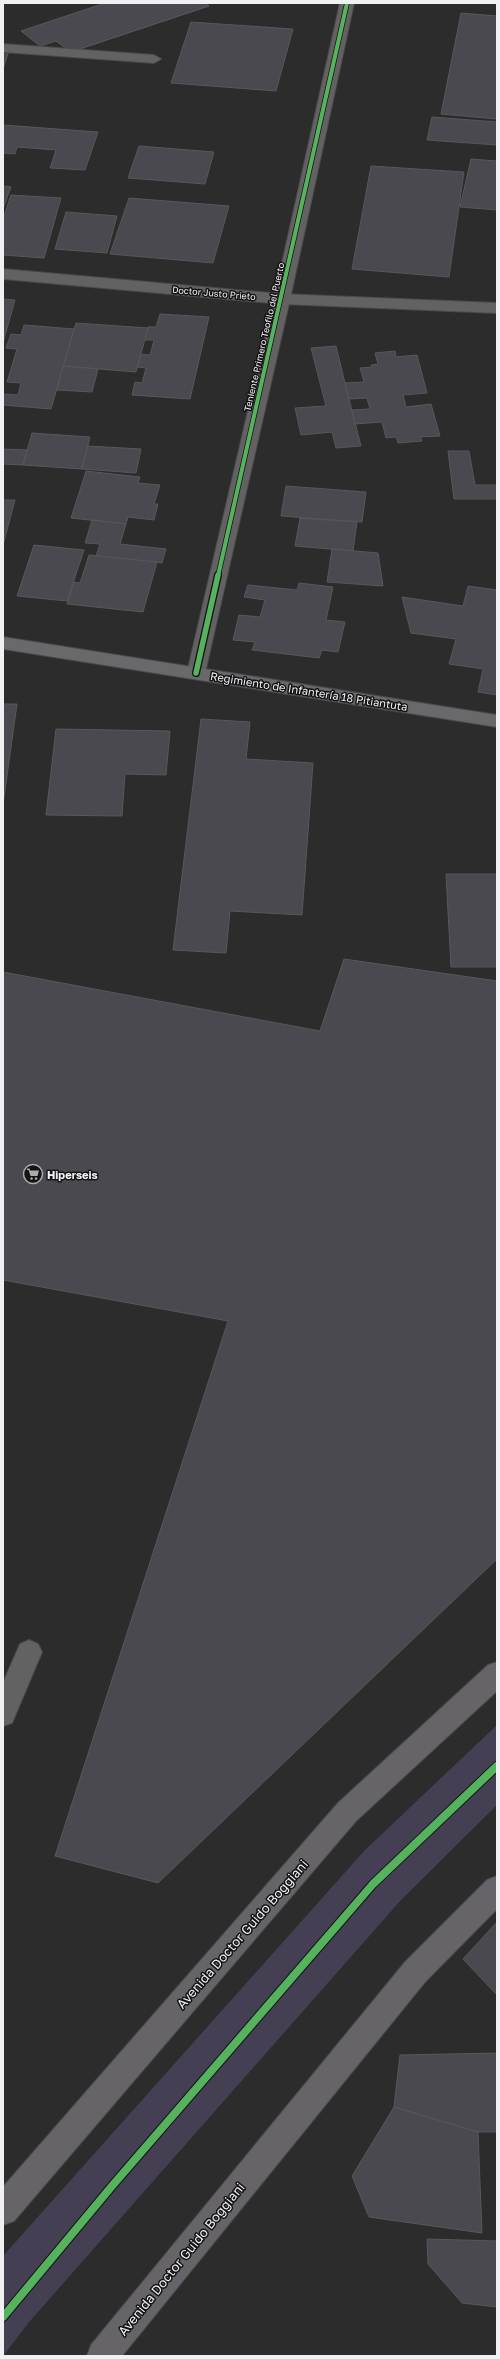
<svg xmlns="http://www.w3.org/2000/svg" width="500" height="2359" font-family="'Golos Text',sans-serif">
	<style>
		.green { fill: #443f53 }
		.building { fill: #4a494f; stroke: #585759 }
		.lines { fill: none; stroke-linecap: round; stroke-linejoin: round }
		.service-casing { stroke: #494949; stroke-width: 2 }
		.minor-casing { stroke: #494949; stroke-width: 2 }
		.tertiary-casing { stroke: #494949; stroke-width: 2 }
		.secondary-casing { stroke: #494949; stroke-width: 2 }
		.primary-casing { stroke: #494949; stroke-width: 2 }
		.service { fill: #626263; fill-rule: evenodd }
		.minor { fill: #626263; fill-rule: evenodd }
		.tertiary { fill: #626263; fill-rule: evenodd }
		.secondary { fill: #69686b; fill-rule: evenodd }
		.primary { fill: #666468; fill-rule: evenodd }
		.cycleway-far2-casing { stroke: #141315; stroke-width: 5.5 }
		.cycleway-far1-casing { stroke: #141315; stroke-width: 8 }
		.cycleway-casing { stroke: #141315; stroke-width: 10 }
		.cycleway-far2 { stroke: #56b35d; stroke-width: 4 }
		.cycleway-far1 { stroke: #56b35d; stroke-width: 5.5 }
		.cycleway { stroke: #56b35d; stroke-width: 8 }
		.labels { text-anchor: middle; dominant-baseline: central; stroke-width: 3; stroke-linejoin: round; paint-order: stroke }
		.far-street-label { font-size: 9px; fill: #f1f1f3; stroke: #141315 }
		.street-label { font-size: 11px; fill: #f1f1f3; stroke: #141315 }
		.poi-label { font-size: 11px; font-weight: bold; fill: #f1f1f3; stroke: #141315; text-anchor: start }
		.near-street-label { font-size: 13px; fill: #f1f1f3; stroke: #141315 }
	</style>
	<rect width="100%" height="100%" fill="#2c2c2c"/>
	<polygon class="green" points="497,1725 497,1805 401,1900 30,2321 3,2356 3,2256 365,1850"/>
	<g class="building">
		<polygon points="105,3 206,3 209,6 71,52 56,41 40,46 21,31"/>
		<polygon points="461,13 497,16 497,119 441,114"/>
		<polygon points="191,22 293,29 276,91 171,83"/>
		<polygon points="3,50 9,51 3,69"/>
		<polygon points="432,117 497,122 497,145 427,140"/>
		<polygon points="3,125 98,132 85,170 50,168 56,150 17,147 15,154 3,153"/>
		<polygon points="139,146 214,152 205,184 128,178"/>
		<polygon points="471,159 497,161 497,210 460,207"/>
		<polygon points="371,166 464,172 449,277 352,269"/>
		<polygon points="3,186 11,187 3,209"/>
		<polygon points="11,195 61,198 44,258 3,255 3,219"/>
		<polygon points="129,198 229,206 213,263 110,254"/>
		<polygon points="66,212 117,216 107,253 55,249"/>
		<polygon points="3,299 15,300 3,343"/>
		<polygon points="160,314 209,317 190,399 132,395 135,382 142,383 146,368 137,367 141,354 150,355 154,340 145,340 148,327 156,327"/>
		<polygon points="76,323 148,328 136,372 63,366"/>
		<polygon points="24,325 74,329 51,409 3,405 3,394 18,395 21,383 7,382 17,349 6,348 11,334 21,335"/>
		<polygon points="336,346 345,383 361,446 336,448 332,432 301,435 295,408 326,406 311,348"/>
		<polygon points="395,351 396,357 417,355 427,393 403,395 406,407 431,404 440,436 420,437 422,441 398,443 396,437 386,438 382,422 355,424 352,410 370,409 367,398 349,399 345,383 364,382 360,368 372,367 371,365 378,364 375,353"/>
		<polygon points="63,366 98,369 92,392 57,390"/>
		<polygon points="32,433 90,437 82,469 23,465"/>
		<polygon points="88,446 141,449 136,473 82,469"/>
		<polygon points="3,449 27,450 23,465 3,464"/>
		<polygon points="448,451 469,451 475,485 497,485 497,499 454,499"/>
		<polygon points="86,471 140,477 138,483 160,485 154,504 158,504 154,520 128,517 126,524 71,518"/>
		<polygon points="286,486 366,492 362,522 281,516"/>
		<polygon points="3,500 15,500 3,545"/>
		<polygon points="300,518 357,522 353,551 295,546"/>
		<polygon points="92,520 126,524 120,544 166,549 162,563 96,556 100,544 85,543"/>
		<polygon points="34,545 84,550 67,601 17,596"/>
		<polygon points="332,549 378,553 383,586 327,582"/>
		<polygon points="89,555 157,562 143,612 67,604 74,582 80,583"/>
		<polygon points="299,583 333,587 326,620 345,622 338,652 322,650 319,658 252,650 255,642 233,640 239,615 260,617 265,600 244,597 248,585 297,590"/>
		<polygon points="468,586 497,590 497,695 478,692 483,669 449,664 456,639 411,633 402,597 463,606"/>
		<polygon points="3,704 17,704 3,805"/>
		<polygon points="201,719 250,722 246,759 313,763 302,915 230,911 226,953 173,950"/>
		<polygon points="56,729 170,731 166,775 125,774 122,816 46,815"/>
		<polygon points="446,874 497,874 497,967 451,967"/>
		<polygon points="344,959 497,981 497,1559 158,1883 55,1856 228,1321 3,1280 3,972 320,1031"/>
		<polygon points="497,1922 497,1995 463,1959"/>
		<polygon points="497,2053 497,2132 478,2132 394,2107 400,2055"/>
		<polygon points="394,2107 478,2132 482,2233 369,2217 352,2176"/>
		<polygon points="427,2239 497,2241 497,2307 462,2303 428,2264"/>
	</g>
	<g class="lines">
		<g class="service-casing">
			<g id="service">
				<polygon points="3,44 154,55 161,59 154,63 3,52"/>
				<polygon points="29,1640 38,1644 42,1652 12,1723 3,1726 3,1683 20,1644"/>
			</g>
		</g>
		<g class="minor-casing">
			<polygon id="minor" points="3,269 282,294 497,303 497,313 282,304 3,279"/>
		</g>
		<g class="tertiary-casing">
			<polygon id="tertiary" points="340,3 354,3 290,299 205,673 202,677 196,679 190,677 187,673 274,299"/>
		</g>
		<g class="secondary-casing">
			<polygon id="secondary" points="3,637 497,715 497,727 3,649"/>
		</g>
		<g class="primary-casing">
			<g id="primary">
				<polygon points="497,1662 497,1691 356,1821 14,2221 3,2225 3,2187 338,1803 488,1665"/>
				<polygon points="497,1876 497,1909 425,1982 122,2356 87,2356 91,2345 405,1962 487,1880"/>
			</g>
		</g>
		<use href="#service" class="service"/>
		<use href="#minor" class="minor"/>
		<use href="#tertiary" class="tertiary"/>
		<use href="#secondary" class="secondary"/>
		<use href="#primary" class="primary"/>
		<g class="cycleway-far2-casing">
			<polyline id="cycleway-far2" points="218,576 347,3"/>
		</g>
		<g class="cycleway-far1-casing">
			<polyline id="cycleway-far1" points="196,673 218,575"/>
		</g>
		<g class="cycleway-casing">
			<polyline id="cycleway" points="3,2317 112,2186 373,1884 497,1766"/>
		</g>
		<use href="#cycleway-far2" class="cycleway-far2"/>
		<use href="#cycleway-far1" class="cycleway-far1"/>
		<use href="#cycleway" class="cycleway"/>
	</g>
	<defs>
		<g id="supermarket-ring" transform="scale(1)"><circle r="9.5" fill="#141315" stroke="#acacad" stroke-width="1.5"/><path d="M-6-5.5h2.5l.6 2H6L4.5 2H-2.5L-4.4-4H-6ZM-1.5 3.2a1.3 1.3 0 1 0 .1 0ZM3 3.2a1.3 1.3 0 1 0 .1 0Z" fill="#acacad"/></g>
	</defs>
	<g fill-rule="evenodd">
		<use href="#supermarket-ring" x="33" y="1174"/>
	</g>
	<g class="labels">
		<g class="far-street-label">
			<text transform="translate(214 293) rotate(5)">Doctor Justo Prieto</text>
			<text transform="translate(264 337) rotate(-77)">Teniente Primero Teofilo del Puerto</text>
		</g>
		<g class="street-label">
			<text transform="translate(309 691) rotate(9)">Regimiento de Infantería 18 Pitiantuta</text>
		</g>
		<g class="poi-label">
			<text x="47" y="1174">Hiperseis</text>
		</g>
		<g class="near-street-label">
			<text transform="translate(242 1934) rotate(-49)">Avenida Doctor Guido Boggiani</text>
			<text transform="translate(181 2259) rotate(-51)">Avenida Doctor Guido Boggiani</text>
		</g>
	</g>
	<rect width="500" height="2359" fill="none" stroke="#f1f1f3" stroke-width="8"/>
</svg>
